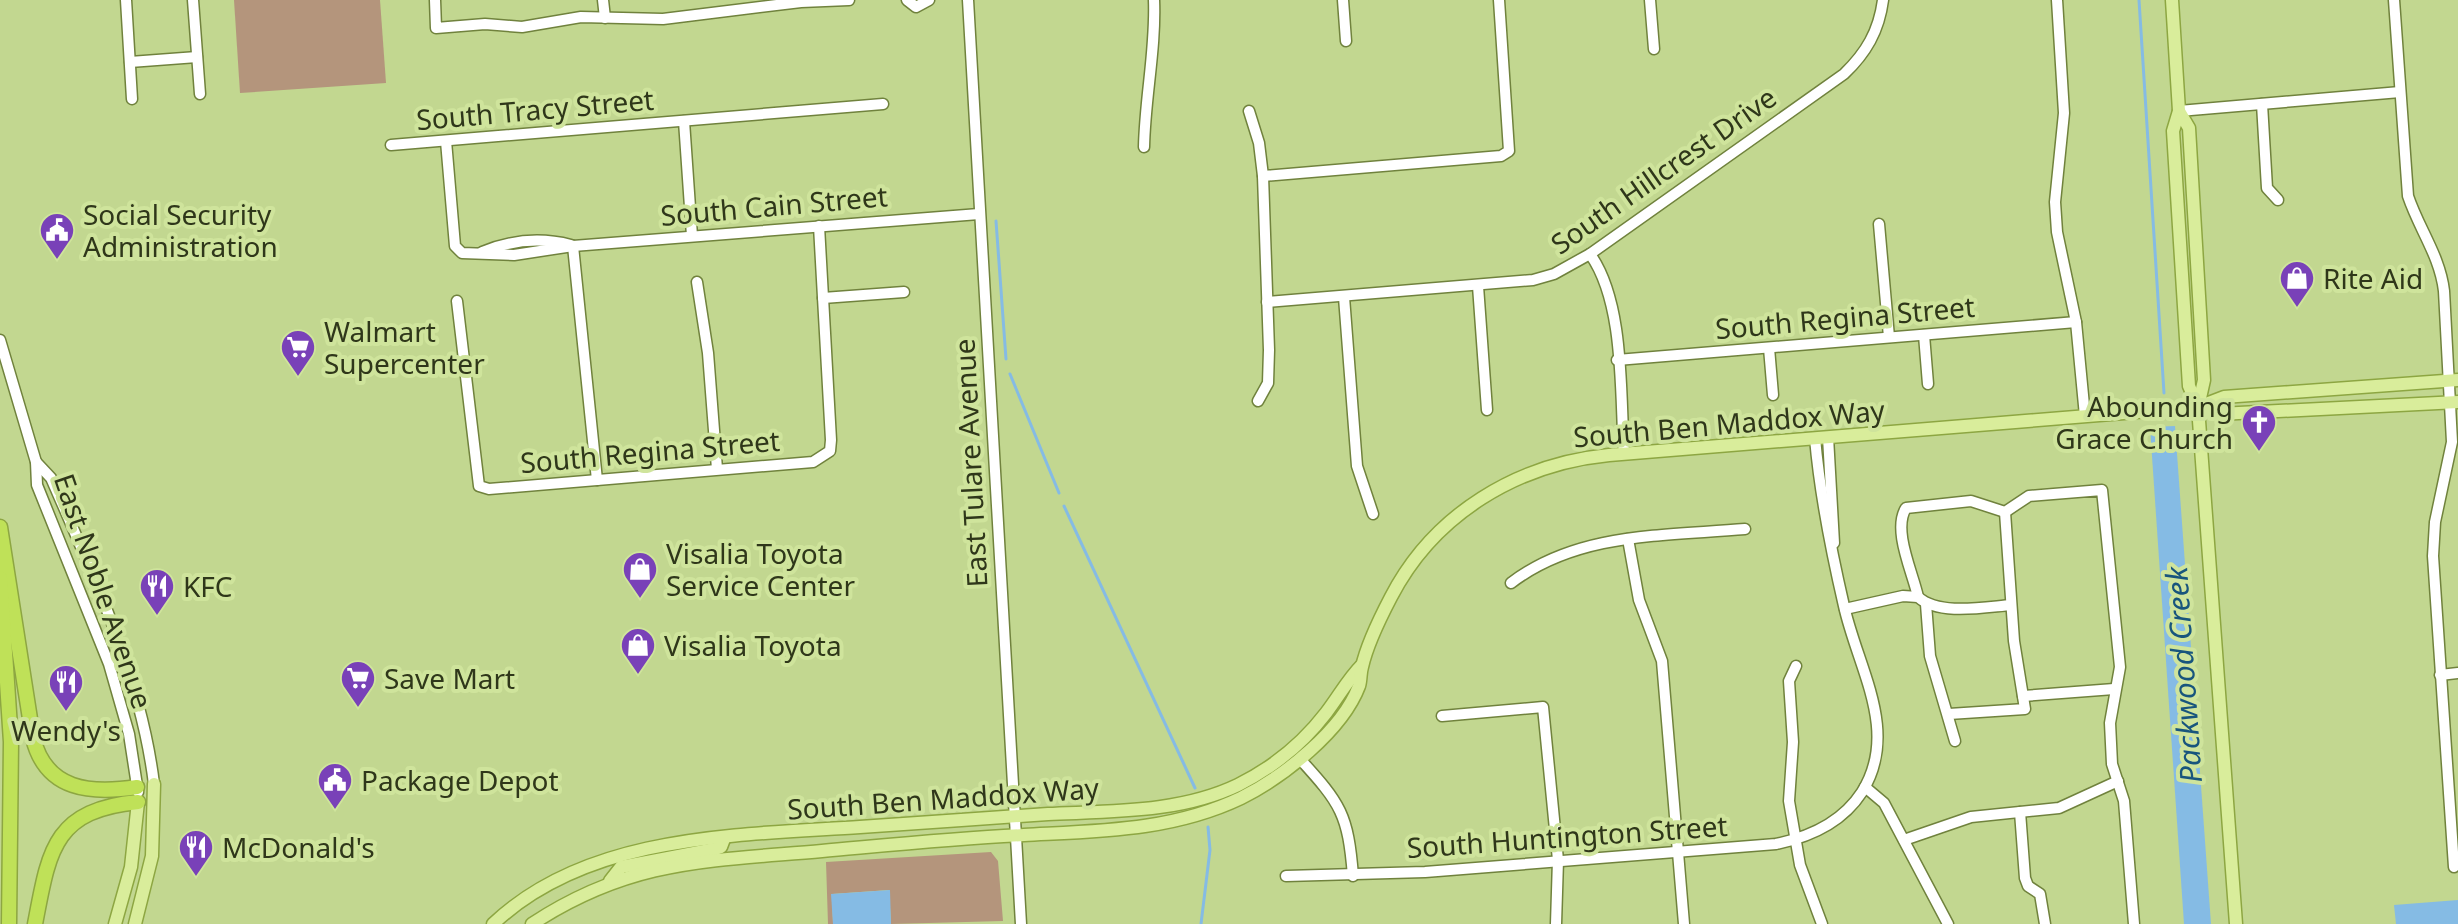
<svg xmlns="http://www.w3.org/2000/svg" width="2458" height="924" font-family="'Noto Sans',sans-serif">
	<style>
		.green { fill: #b4957c }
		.water { fill: #85bbe4 }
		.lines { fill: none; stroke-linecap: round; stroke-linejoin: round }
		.stream { stroke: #85bbe4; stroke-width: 3 }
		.minor-casing { stroke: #70823d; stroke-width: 13 }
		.major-casing { stroke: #8da642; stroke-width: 15 }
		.highway-casing { stroke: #8da642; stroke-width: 17 }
		.minor { stroke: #fff; stroke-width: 10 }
		.major { stroke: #d9ed9b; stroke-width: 12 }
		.highway { stroke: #bfe158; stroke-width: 14 }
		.labels { text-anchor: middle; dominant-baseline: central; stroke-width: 8; stroke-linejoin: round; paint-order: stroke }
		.street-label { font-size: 28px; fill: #2f371a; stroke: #cfe49c }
		.poi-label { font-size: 28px; fill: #2f371a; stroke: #cfe49c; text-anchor: start }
		.water-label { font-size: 30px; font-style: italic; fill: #18557d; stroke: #cfe49c }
	</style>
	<rect width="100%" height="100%" fill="#c2d790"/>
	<g class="green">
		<polygon points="234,0 380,0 386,83 240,93"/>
		<polygon points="991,852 998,861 1003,921 891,924 889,890 832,894 833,924 828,924 826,862"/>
	</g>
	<g class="water">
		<polygon points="2175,426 2211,924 2184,924 2150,427"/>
		<polygon points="890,890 891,924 833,924 831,894"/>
		<polygon points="2458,900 2458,924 2396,924 2394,905"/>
	</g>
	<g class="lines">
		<g class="stream">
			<polyline points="2139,0 2164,393"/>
			<polyline points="996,221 1006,359"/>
			<polyline points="1010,374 1059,493"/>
			<polyline points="1064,506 1195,788"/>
			<polyline points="1201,924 1210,850 1208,827"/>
		</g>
		<g class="minor-casing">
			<g id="minor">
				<polyline points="126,0 132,99"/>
				<polyline points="193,0 200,94"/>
				<polyline points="435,0 436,28 485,24 522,27 581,17 663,19 801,2 849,0"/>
				<polyline points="603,0 605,18"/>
				<polyline points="907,0 916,7 929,0"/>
				<polyline points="968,0 1021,924"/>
				<polyline points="1343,0 1346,41"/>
				<polyline points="1650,0 1654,49"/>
				<polyline points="2057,0 2064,113 2055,202 2057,232 2076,322 2085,416"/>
				<path d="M2394,0L2408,196C2419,229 2440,256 2444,291L2452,442L2435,522L2433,556L2454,867"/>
				<polyline points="130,62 197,57"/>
				<polyline points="2262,104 2267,188 2278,200"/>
				<polyline points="1249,111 1259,143 1263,176 1269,350 1268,383 1258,401"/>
				<polyline points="2179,111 2400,92"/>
				<polyline points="684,121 692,236"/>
				<polyline points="446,141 455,246 462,253 514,255 573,246 979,214"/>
				<polyline points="391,145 883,104"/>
				<path d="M1144,147C1145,97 1156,49 1154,0"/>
				<polyline points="1263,176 1501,156 1509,151 1499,0"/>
				<polyline points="1879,224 1889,337"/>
				<polyline points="573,246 597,480"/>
				<path d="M482,252C511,240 540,237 571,245"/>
				<path d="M1590,254C1625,303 1620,394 1624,453"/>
				<polyline points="697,282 708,353 717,469"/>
				<polyline points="1478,286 1487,410"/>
				<polyline points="1344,297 1357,466 1373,514"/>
				<polyline points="823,298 904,292"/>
				<polyline points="457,301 479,486 489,489 813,462 830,451 831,440 819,226"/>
				<path d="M1267,302L1533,280L1554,274L1590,254L1844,74C1866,53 1879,31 1883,0"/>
				<polyline points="1924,335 1928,384"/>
				<polyline points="0,340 36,462 37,485 109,664 129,734 138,792"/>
				<polyline points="1769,348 1773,395"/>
				<polyline points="1617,360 2076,322"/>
				<polyline points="1828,437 1834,543"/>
				<path d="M36,462L51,478C94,576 141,678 154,784"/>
				<polyline points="1628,539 1639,600 1662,661 1684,924"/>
				<path d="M1511,583C1578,532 1664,536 1745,529"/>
				<path d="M1918,597C1913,573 1892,530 1906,508L1971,501L2005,512L2029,496L2102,490L2120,667L2110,723L2112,764L2124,801L2134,924"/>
				<polyline points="1926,604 1930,656 1955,741"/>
				<path d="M1845,609L1903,596L1918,597C1939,616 1985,607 2011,605"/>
				<polyline points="1796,666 1789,681 1793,742 1789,801 1800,865 1822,924"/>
				<polyline points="2440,675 2458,673"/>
				<polyline points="2023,696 2114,689"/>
				<polyline points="1949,714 2025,709 2014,641 2005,512"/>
				<polyline points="1442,716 1543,707 1558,860 1556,924"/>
				<path d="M1300,759C1341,804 1348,814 1353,876"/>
				<polyline points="1865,787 1884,803 1948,924"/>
				<polyline points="2020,812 2025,878 2028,886 2040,894 2045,924"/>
				<polyline points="1904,840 1971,817 2059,808 2118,781"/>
				<path d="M1286,876L1425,872L1776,844C1810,837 1842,823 1862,792C1900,731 1858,669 1844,606C1831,550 1820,496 1815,438"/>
			</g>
		</g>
		<g class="major-casing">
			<g id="major">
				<polyline points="2172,0 2179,111 2173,131 2189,386 2198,407"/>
				<polyline points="2179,111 2189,128 2204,380 2198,407 2236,924"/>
				<polyline points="2198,407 2219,414 2458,402"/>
				<polyline points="610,881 621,867 715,849 721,847 724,839"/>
				<polyline points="115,924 131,867 138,802"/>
				<polyline points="135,924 152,856 154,784"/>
				<path d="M493,924C588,834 738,835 860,827C923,823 985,818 1048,814C1111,811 1180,813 1238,785C1272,768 1303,743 1326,713C1339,696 1348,679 1362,665"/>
				<path d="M532,924C631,859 708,861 822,851C889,845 957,838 1024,835C1099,831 1172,831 1241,798C1283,777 1342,731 1359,686C1361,680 1360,673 1362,667C1367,644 1380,618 1391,597C1434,514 1517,464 1609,455L2198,407L2224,397L2458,380"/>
			</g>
		</g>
		<g class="highway-casing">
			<g id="highway">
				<path d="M0,527L33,738C46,791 91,794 137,787"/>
				<polyline points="0,578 11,742 9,924"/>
				<path d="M35,924C49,851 53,810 138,802"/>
			</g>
		</g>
		<use href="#minor" class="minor"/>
		<use href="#major" class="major"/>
		<use href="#highway" class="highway"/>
	</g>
	<defs>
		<g id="civic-pin" transform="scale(1.8)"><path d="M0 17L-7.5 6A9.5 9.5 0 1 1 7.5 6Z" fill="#7941b8" stroke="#cfe49c"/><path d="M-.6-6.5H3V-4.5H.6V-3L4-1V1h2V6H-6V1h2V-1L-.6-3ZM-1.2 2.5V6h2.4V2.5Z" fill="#fff"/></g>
		<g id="shop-pin" transform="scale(1.8)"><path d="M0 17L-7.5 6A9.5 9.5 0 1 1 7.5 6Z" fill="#7941b8" stroke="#cfe49c"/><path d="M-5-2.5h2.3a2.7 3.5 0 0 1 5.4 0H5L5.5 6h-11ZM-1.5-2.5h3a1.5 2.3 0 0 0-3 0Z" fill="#fff"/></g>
		<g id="supermarket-pin" transform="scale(1.8)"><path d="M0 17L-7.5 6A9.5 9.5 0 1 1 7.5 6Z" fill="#7941b8" stroke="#cfe49c"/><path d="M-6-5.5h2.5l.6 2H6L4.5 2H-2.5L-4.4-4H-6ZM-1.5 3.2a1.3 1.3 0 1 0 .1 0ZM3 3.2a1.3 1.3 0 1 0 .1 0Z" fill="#fff"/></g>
		<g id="church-pin" transform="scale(1.8)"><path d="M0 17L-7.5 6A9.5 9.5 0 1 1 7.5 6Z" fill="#7941b8" stroke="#cfe49c"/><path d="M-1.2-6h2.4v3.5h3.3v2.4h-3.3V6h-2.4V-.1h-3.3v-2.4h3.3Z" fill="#fff"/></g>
		<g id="restaurant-pin" transform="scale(1.8)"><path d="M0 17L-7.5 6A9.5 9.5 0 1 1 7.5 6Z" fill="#7941b8" stroke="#cfe49c"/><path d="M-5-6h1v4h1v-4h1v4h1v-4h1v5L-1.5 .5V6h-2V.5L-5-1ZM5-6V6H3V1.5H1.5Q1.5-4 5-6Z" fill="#fff"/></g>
	</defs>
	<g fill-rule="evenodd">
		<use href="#civic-pin" x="57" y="230"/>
		<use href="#shop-pin" x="2297" y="278"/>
		<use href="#supermarket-pin" x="298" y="347"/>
		<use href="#church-pin" x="2259" y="422"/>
		<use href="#shop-pin" x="640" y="569"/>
		<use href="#restaurant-pin" x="157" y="586"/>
		<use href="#shop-pin" x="638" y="645"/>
		<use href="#supermarket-pin" x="358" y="678"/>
		<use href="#restaurant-pin" x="66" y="682"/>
		<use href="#civic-pin" x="335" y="780"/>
		<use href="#restaurant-pin" x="196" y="847"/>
	</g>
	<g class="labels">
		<g class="street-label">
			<text transform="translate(535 109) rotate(-5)">South Tracy Street</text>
			<text transform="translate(1663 170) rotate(-35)">South Hillcrest Drive</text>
			<text transform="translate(774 205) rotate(-5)">South Cain Street</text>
			<text transform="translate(1845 317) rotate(-5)">South Regina Street</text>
			<text transform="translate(1729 423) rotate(-5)">South Ben Maddox Way</text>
			<text transform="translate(650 451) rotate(-5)">South Regina Street</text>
			<text transform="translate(970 463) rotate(-93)">East Tulare Avenue</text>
			<text transform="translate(104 591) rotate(71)">East Noble Avenue</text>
			<text transform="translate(943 798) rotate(-4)">South Ben Maddox Way</text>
			<text transform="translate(1567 836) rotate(-4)">South Huntington Street</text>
		</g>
		<g class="poi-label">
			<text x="83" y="214">Social Security<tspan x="83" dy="32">Administration</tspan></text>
			<text x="2323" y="278">Rite Aid</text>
			<text x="324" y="331">Walmart<tspan x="324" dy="32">Supercenter</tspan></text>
			<text x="2233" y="406" text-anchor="end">Abounding<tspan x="2233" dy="32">Grace Church</tspan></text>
			<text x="666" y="553">Visalia Toyota<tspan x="666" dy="32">Service Center</tspan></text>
			<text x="183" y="586">KFC</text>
			<text x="664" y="645">Visalia Toyota</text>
			<text x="384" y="678">Save Mart</text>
			<text x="66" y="730" text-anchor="middle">Wendy's</text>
			<text x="361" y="780">Package Depot</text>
			<text x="222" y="847">McDonald's</text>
		</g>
		<g class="water-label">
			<text transform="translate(2183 675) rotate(-94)">Packwood Creek</text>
		</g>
	</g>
</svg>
